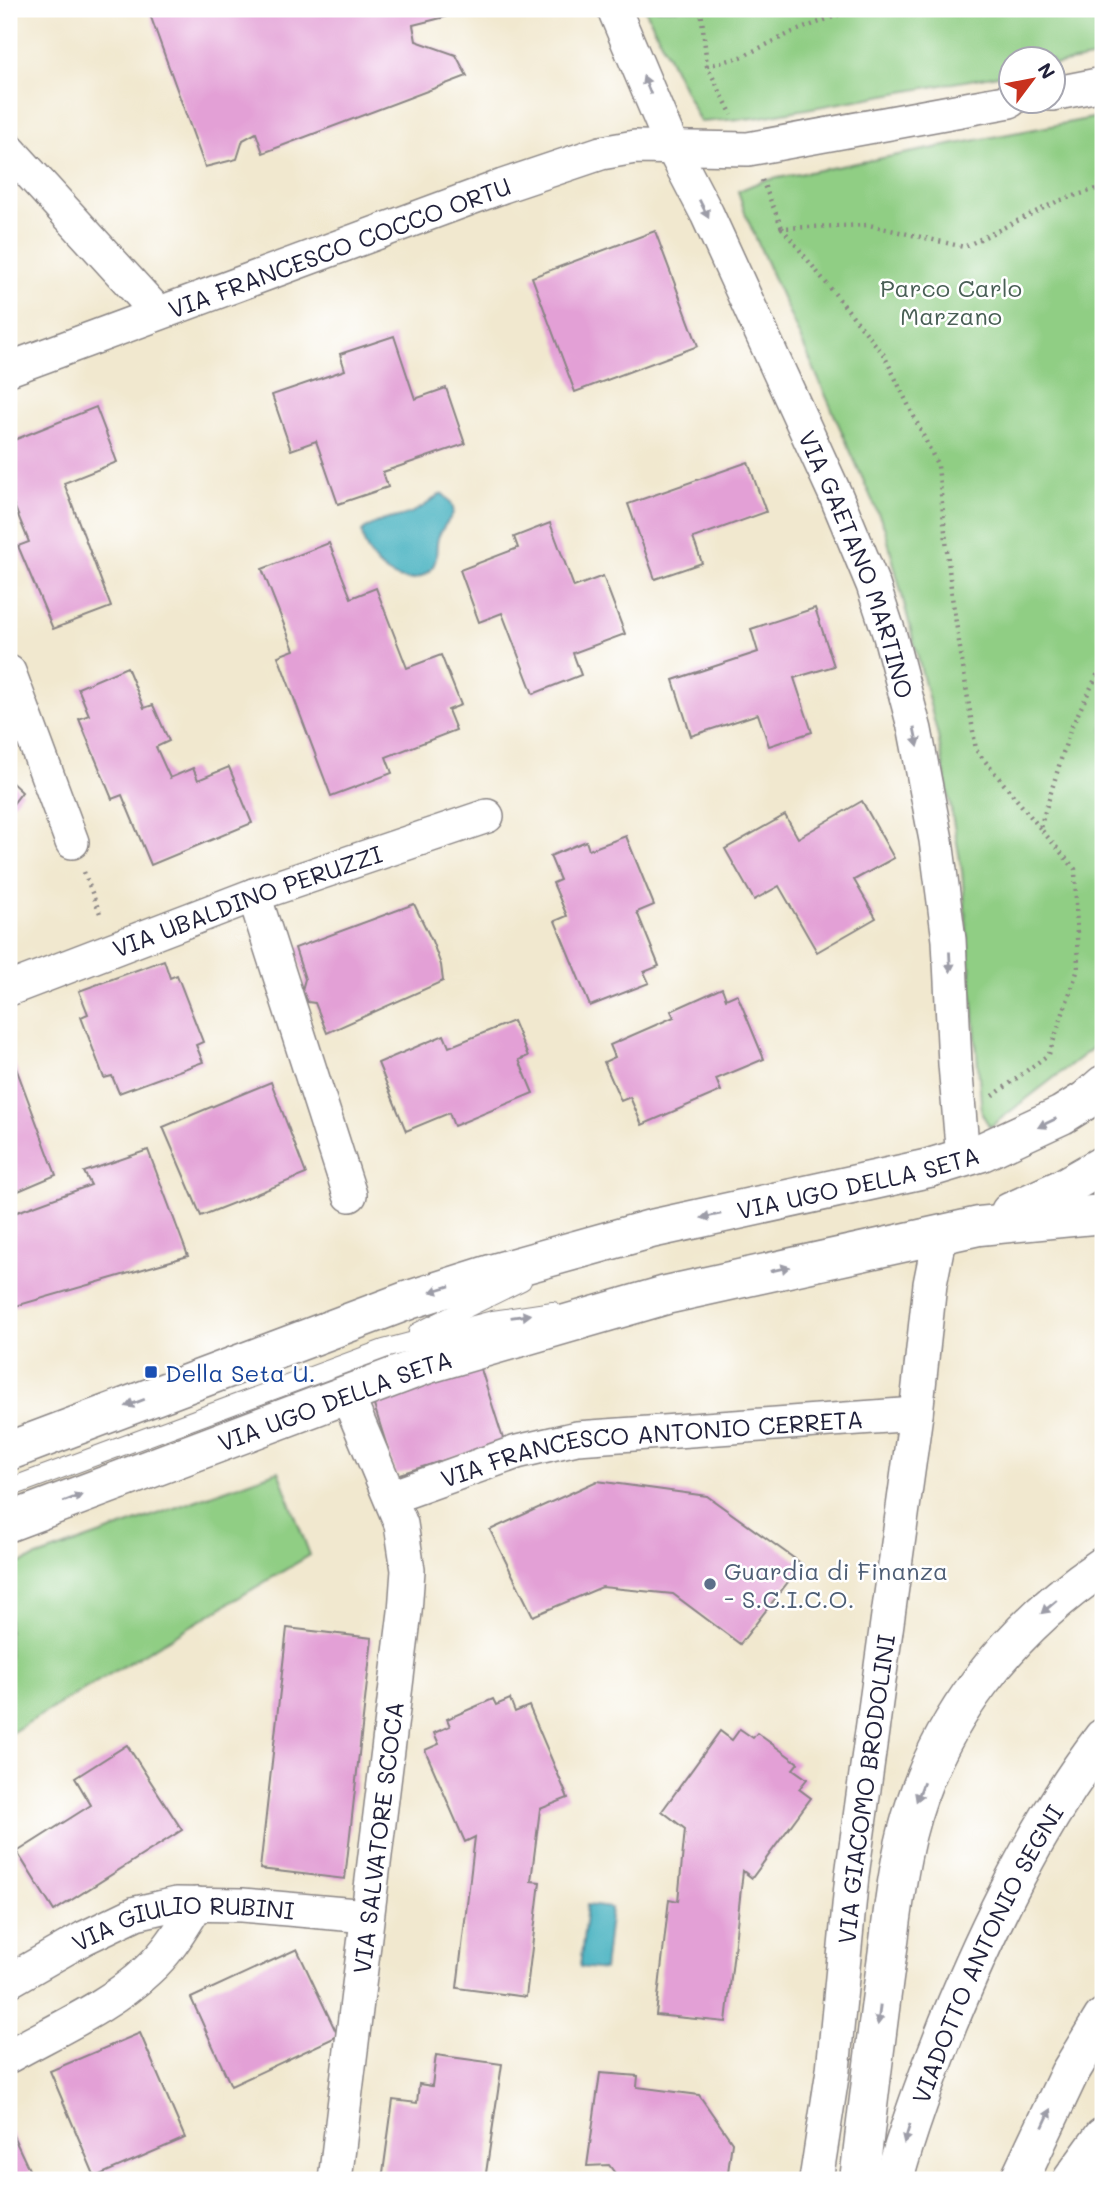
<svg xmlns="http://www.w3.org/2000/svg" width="1112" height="2189" font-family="Mali,sans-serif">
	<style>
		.green { fill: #90ce84; stroke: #597860; stroke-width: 2 }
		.water { fill: #41afbe; stroke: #32687c; stroke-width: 2 }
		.building { fill: #e3a0d6 }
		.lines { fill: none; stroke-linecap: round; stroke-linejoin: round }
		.lane-casing { stroke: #8a8585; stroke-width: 20 }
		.street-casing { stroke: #8a8585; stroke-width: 36 }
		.secondary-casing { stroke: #8a8585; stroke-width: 41 }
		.primary-casing { stroke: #8a8585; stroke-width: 41 }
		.path { stroke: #8a8585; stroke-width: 4.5; stroke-dasharray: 2 5; stroke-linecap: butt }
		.lane { stroke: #fff; stroke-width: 18 }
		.street { stroke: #fff; stroke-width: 33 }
		.secondary { stroke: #fff; stroke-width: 38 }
		.primary { stroke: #fff; stroke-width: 38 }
		.oneway { fill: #9c9ca7 }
		.transit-dot { fill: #1a4fb4; stroke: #fff; stroke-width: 2.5 }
		.service-dot { fill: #5c6f8a; stroke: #fff; stroke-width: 2.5 }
		.labels { text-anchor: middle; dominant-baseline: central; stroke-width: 5; stroke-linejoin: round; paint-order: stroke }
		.street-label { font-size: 24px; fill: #22223b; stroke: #fff }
		.park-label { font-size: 24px; fill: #485e55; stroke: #fff }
		.transit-label { font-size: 24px; fill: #164399; stroke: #fff; text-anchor: start }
		.service-label { font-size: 24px; fill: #4e5e75; stroke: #fff; text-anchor: start }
	</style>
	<rect width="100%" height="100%" fill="#fff"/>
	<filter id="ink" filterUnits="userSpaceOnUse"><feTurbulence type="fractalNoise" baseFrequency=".0143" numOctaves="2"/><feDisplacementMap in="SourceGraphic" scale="14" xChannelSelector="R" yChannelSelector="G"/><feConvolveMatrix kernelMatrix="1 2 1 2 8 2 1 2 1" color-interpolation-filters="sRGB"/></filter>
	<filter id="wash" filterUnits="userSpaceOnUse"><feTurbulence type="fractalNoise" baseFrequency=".00686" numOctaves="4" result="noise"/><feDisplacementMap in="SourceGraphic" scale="28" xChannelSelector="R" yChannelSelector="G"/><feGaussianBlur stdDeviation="1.57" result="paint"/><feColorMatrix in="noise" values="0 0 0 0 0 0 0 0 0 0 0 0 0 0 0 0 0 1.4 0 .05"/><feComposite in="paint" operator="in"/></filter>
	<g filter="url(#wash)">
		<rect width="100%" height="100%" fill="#f1e8cf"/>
		<g class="green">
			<polygon points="645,9 1103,9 1103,56 1053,65 1052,60 1010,60 1010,73 755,118 700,122"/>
			<polygon points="1103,116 1103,1040 990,1127 982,1114 962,871 938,736 885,529 746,216 738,191 762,181"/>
			<polygon points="278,1471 310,1555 9,1734 9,1567"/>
		</g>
		<g class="water">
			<path d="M442,493C466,516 446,515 438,538C435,548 439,560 431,569C404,598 364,561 362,532C377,517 401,520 419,509C427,505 434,498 442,493Z"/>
			<polygon points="587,1905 611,1908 604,1970 580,1967"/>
		</g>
		<g id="blocks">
			<g class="building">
				<polygon points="148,9 441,9 445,17 413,25 416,41 456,55 467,76 263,153 256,133 243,140 237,159 205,167"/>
				<polygon points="655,231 698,346 575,392 532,277"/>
				<polygon points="394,336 415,399 446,388 465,444 383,472 388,487 338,504 316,441 291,450 272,395 345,370 340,354"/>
				<polygon points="96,407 117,462 64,483 111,607 53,629 18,546 29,542 9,493 9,467 11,466 9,442"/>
				<polygon points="748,462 766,512 693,538 702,563 655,579 628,504"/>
				<polygon points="550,523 574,587 603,576 625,634 573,653 581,675 533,694 502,613 479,622 460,570 518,548 514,537"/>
				<polygon points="329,543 351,598 376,588 407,668 441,655 461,705 448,710 456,730 386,757 392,773 331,796 278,656 294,650 262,569"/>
				<polygon points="815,608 834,666 794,678 812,732 769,746 758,714 691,736 673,680 758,652 751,629"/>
				<polygon points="127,667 144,708 153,705 169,741 156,747 170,778 193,768 198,780 229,767 252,823 151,865 122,795 112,799 79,719 89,715 78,688"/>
				<polygon points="9,780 22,792 9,809"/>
				<polygon points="862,801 894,858 854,880 876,918 817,952 779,886 754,900 725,849 785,815 798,838"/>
				<polygon points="626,836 654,905 637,912 659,966 644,972 649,983 590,1006 555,921 567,916 553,883 560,880 550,856 586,841 589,850"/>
				<polygon points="414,904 432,941 441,965 443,981 327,1033 315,1003 308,1002 302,990 305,979 295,948"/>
				<polygon points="164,960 170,978 177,975 203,1042 196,1045 203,1062 119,1093 112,1076 104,1078 81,1017 88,1014 79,991"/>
				<polygon points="722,988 726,999 737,994 764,1059 716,1079 721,1091 642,1125 630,1097 621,1101 604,1062 615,1057 610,1045 674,1017 671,1011"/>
				<polygon points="513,1021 528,1056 519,1060 533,1093 454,1126 449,1113 406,1131 378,1063 444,1035 449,1047"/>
				<polygon points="9,1049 56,1175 9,1195"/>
				<polygon points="271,1082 306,1174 201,1216 163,1127"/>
				<polygon points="148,1150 188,1256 9,1308 9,1215 91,1185 84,1172"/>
				<polygon points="480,1366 504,1442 396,1475 372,1399"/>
				<polygon points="597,1481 707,1496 802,1564 740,1644 673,1594 602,1587 533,1616 490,1530"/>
				<polygon points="287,1628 372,1638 345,1879 260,1869"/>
				<polygon points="493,1699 496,1705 510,1699 515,1712 529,1706 568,1798 540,1809 531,1881 540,1882 526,1997 457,1988 475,1837 465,1842 425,1750 439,1744 434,1733 450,1726 447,1719"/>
				<polygon points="740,1729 753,1738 757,1733 798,1763 793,1769 807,1779 799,1789 811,1798 752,1878 743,1871 726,2022 656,2015 669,1899 678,1901 685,1829 662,1811 720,1731 732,1740"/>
				<polygon points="127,1745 182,1830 54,1911 17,1852 91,1805 75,1778"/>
				<polygon points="297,1949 338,2036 231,2086 191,1998"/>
				<polygon points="140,2033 185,2138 95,2177 50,2071"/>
				<polygon points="436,2055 502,2064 485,2180 382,2180 393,2100 417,2103 419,2084 432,2086"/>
				<polygon points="600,2073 638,2076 637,2087 699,2095 732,2142 727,2180 620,2180 609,2165 587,2166"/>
				<polygon points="9,2127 34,2180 9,2180"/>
			</g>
		</g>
	</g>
	<g filter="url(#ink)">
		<use href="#blocks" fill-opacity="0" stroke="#8a8585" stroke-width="2"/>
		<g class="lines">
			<g class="lane-casing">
				<g id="lane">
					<polyline points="418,1332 522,1281"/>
					<polyline points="9,1488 384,1349 493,1320 553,1311"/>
				</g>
			</g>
			<g class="street-casing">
				<g id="street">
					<path id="s1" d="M614,9L673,149L707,214L836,496L873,585L890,636L915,730L936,840L949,940L955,1064L963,1158"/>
					<polyline points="1052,94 1103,84"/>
					<polyline points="9,150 158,313"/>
					<path id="s2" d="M9,369L503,186L601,153L635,147L748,149L1010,101"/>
					<polyline points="9,672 72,842"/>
					<polyline points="254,895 350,1195"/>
					<path id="s3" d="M9,989L254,895L487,816"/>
					<path id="s4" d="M391,1497L517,1452L577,1438L916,1414"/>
					<path id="s5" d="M9,1981L84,1938L136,1913L176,1904L242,1905L367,1916"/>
					<path d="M9,2056C55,2030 109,2007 148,1970C169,1951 182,1928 197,1904"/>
					<path id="s6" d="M335,2180L405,1612L408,1570L401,1524L347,1395"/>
					<path id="s7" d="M816,2180L833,2070L852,1875L916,1414L930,1284L940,1234"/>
				</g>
			</g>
			<g class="secondary-casing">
				<g id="secondary">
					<polyline points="1010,1212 1061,1189 1103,1165"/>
					<path id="s8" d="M9,1451L409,1300L494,1273L651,1229L929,1168L982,1152L1062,1115L1086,1100L1103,1085"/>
					<path id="s9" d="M9,1522L428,1364L666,1295L979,1226L1103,1214"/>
				</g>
			</g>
			<g class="primary-casing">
				<g id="primary">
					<path d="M859,2180C868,2108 876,2036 886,1964C892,1921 896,1876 907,1833C935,1722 1009,1629 1103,1566"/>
					<path id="s10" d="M894,2180C908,2127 928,2076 948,2024C989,1924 1037,1825 1103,1738"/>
					<polyline points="1019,2180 1069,2074 1103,2018"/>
					<polyline points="1072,2180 1103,2137"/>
				</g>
			</g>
			<g class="path">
				<polyline points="701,9 707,66 732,115"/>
				<polyline points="707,66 741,57 793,32 854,9"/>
				<polyline points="762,180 782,228"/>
				<polyline points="1040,828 976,750 952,597 938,466 884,355 782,228 869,225 964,247 1058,201 1103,187"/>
				<polyline points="84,872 101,916"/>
				<polyline points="993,1096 1049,1054 1078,969 1075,869 1040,828 1070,730 1103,663"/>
			</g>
			<use href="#lane" class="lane"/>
			<use href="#street" class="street"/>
			<use href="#secondary" class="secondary"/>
			<use href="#primary" class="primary"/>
		</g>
		<defs><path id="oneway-solid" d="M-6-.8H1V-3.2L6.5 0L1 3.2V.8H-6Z" transform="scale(1.75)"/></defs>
		<g class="oneway">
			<use href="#oneway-solid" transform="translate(647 85) rotate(-112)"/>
			<use href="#oneway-solid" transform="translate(704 209) rotate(63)"/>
			<use href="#oneway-solid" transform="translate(916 737) rotate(78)"/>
			<use href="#oneway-solid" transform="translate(950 962) rotate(87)"/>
			<use href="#oneway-solid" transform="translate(1047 1123) rotate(154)"/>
			<use href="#oneway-solid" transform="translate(711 1216) rotate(168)"/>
			<use href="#oneway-solid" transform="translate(780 1269) rotate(-13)"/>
			<use href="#oneway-solid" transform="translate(440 1289) rotate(163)"/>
			<use href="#oneway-solid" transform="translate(521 1316) rotate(-8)"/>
			<use href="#oneway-solid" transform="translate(135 1403) rotate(159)"/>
			<use href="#oneway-solid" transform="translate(73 1498) rotate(-21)"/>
			<use href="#oneway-solid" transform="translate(1049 1607) rotate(140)"/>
			<use href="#oneway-solid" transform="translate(920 1792) rotate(111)"/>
			<use href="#oneway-solid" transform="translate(879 2015) rotate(97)"/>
			<use href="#oneway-solid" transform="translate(1047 2118) rotate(-65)"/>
			<use href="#oneway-solid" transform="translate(907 2134) rotate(107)"/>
		</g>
	</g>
	<rect class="transit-dot" x="144" y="1365" width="14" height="14" rx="3.5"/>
	<circle class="service-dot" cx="710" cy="1584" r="7"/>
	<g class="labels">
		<g class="street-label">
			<text stroke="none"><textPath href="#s2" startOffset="352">VIA FRANCESCO COCCO ORTU</textPath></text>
			<text stroke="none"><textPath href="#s1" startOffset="607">VIA GAETANO MARTINO</textPath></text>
			<text stroke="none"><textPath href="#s3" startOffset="254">VIA UBALDINO PERUZZI</textPath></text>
			<text stroke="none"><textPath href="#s8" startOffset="892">VIA UGO DELLA SETA</textPath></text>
			<text stroke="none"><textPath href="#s9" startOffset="348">VIA UGO DELLA SETA</textPath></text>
			<text stroke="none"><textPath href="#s4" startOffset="268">VIA FRANCESCO ANTONIO CERRETA</textPath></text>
			<text stroke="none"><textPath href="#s7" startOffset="394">VIA GIACOMO BRODOLINI</textPath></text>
			<text stroke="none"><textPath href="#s6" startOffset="345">VIA SALVATORE SCOCA</textPath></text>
			<text stroke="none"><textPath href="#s5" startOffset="189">VIA GIULIO RUBINI</textPath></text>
			<text stroke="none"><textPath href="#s10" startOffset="245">VIADOTTO ANTONIO SEGNI</textPath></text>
		</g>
		<g class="park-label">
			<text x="951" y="287">Parco Carlo<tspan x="951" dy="28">Marzano</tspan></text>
		</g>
		<g class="transit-label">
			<text x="165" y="1372">Della Seta U.</text>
		</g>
		<g class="service-label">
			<text x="724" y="1570">Guardia di Finanza<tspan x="724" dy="28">- S.C.I.C.O.</tspan></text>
		</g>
	</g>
	<rect width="1112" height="2189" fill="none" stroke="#fff" stroke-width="35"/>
	<g transform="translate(1032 80) rotate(58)"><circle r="33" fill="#ffffff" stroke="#a7a7b1" stroke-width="2"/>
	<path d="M0-5L12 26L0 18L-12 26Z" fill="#c8321e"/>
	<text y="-10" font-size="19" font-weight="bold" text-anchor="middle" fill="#22223b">N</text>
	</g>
</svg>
